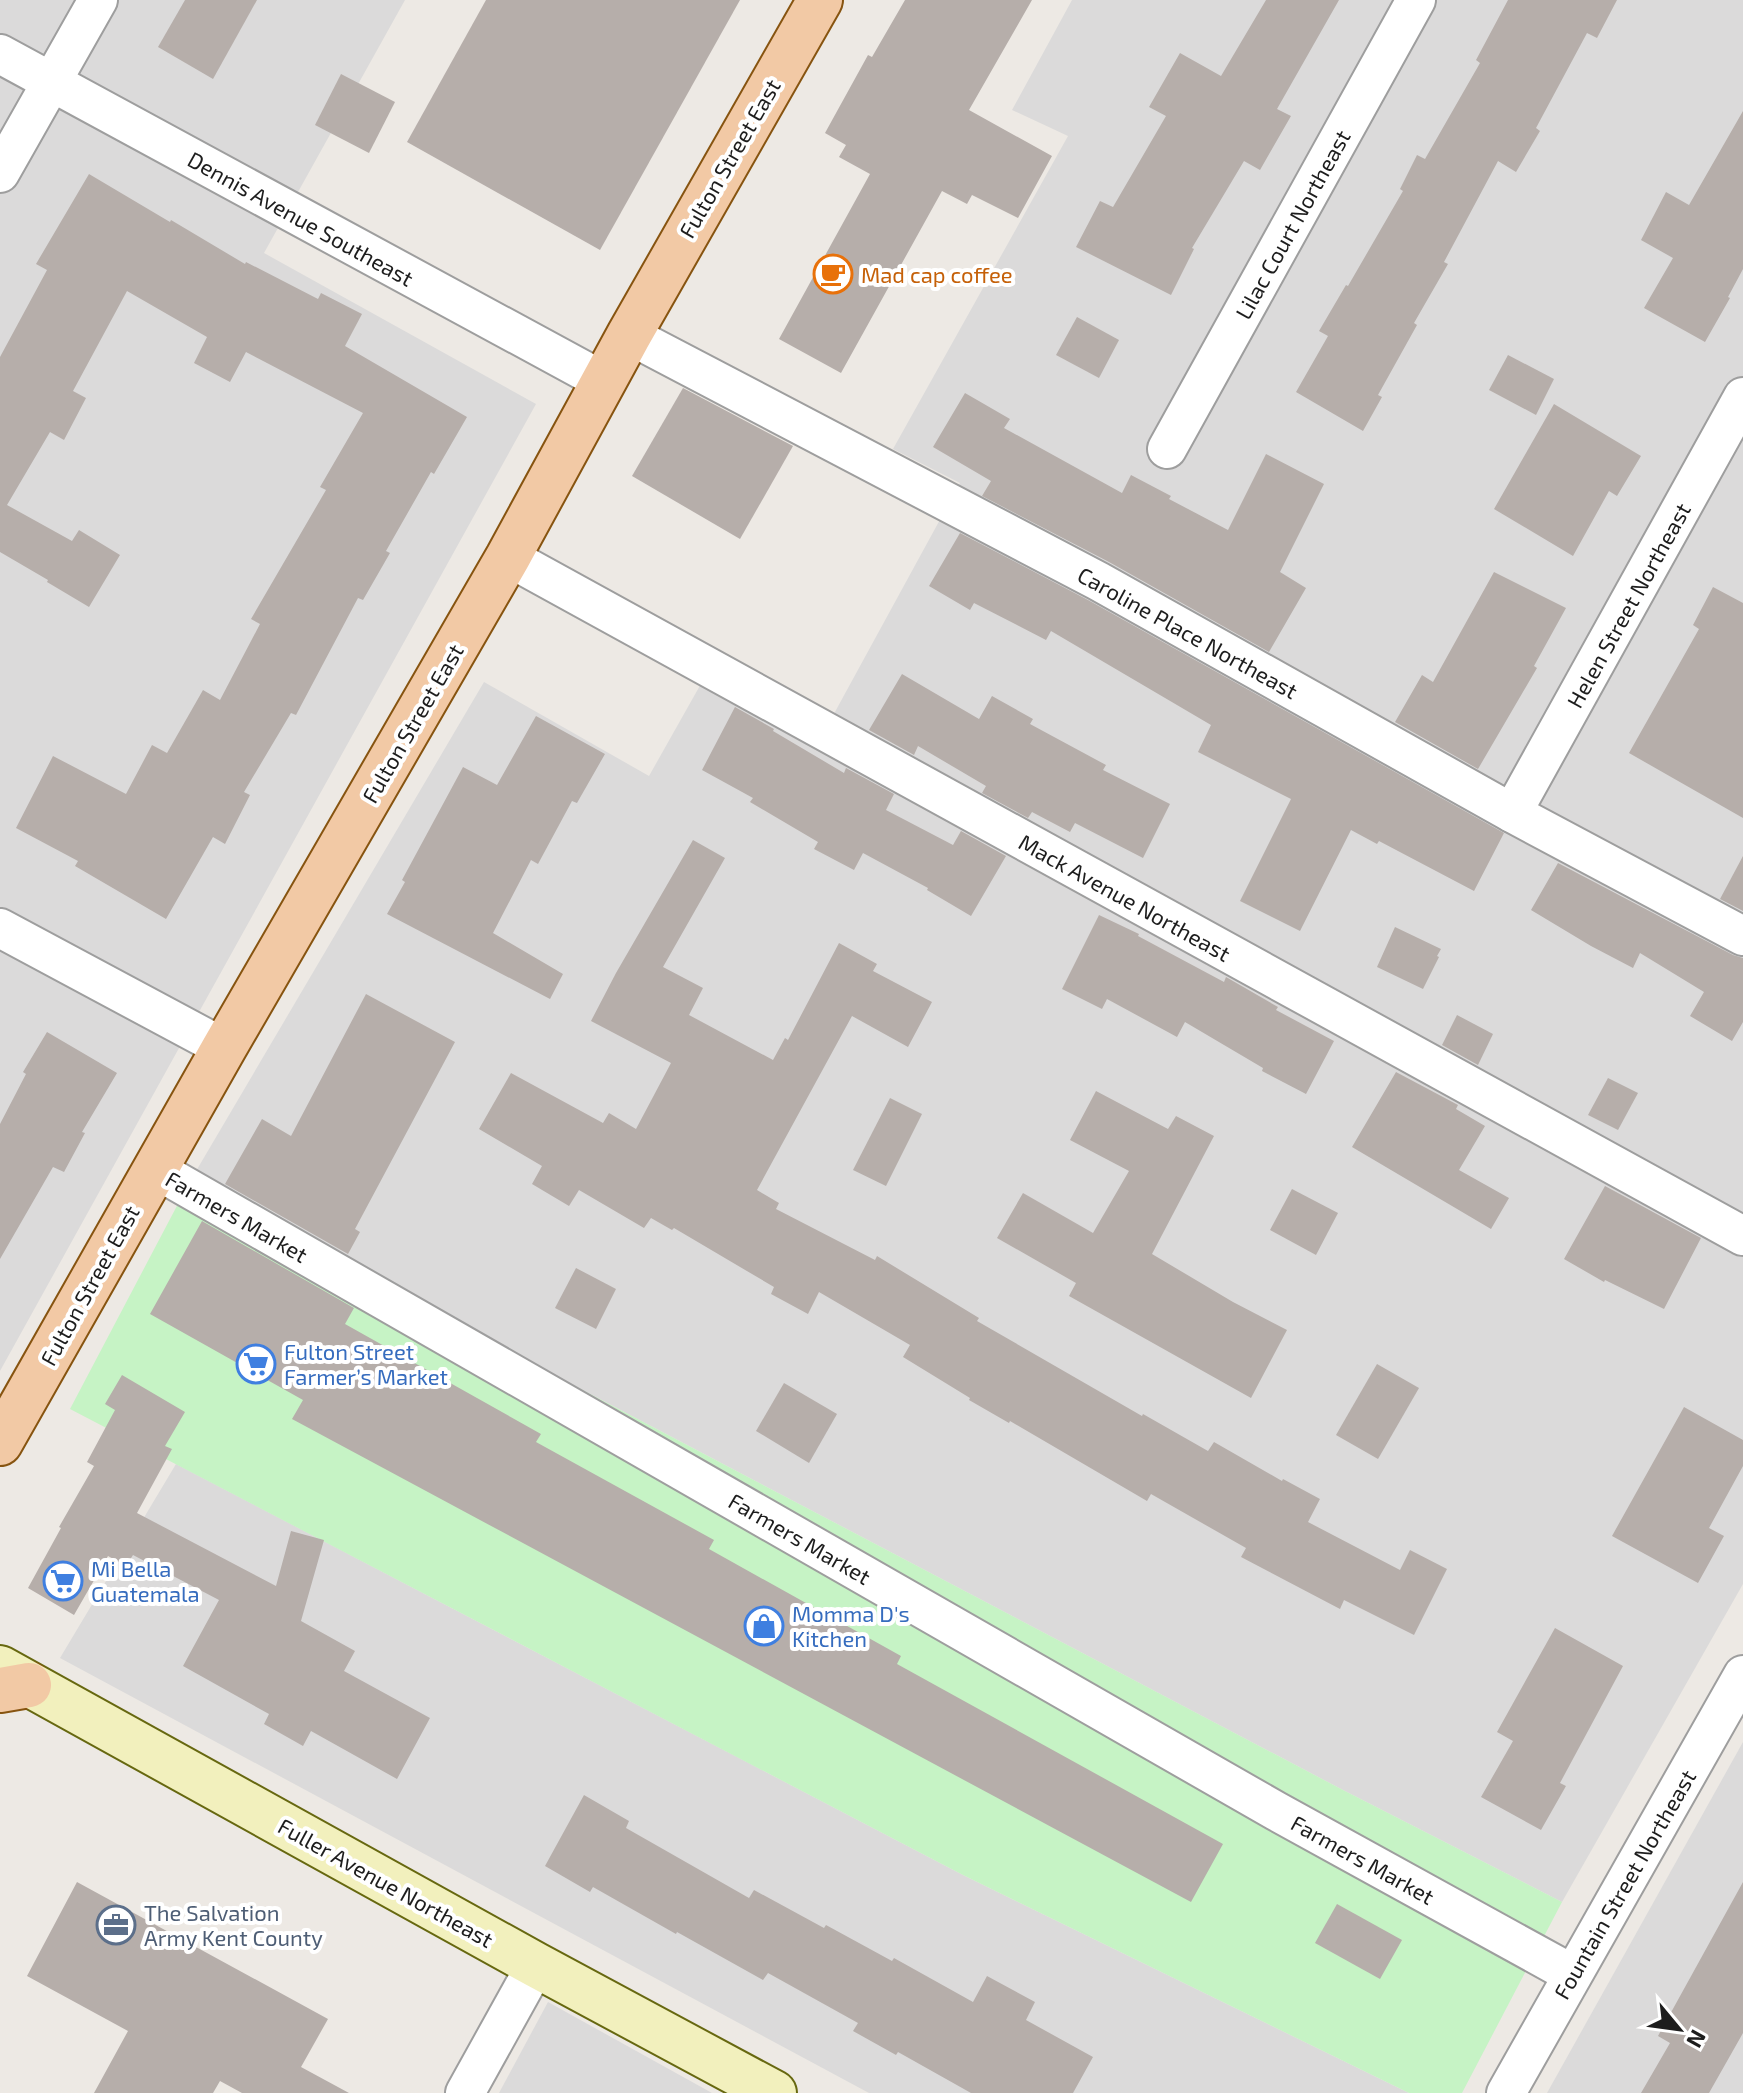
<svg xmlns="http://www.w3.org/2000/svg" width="1743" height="2093" font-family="'Exo 2',sans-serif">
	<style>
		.residential { fill: #dbdada }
		.park { fill: #c6f3c5 }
		.building { fill: #b6aeaa }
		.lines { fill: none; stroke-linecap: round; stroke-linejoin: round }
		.minor-casing { stroke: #9e9e9e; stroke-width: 42 }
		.secondary-casing { stroke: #676810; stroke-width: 48 }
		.primary-casing { stroke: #875410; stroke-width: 48 }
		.minor { stroke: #fff; stroke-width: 38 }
		.secondary { stroke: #f2f0bd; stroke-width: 44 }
		.primary { stroke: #f2c9a5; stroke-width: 44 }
		.labels { text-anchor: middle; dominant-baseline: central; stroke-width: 8; stroke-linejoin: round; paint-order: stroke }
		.street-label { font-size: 22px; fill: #1d1d1d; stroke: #fff }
		.food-label { font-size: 22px; fill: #c56008; stroke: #fff; text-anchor: start }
		.shop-label { font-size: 22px; fill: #366cbe; stroke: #fff; text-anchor: start }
		.service-label { font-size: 22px; fill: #4e5e75; stroke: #fff; text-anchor: start }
	</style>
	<rect width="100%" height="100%" fill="#ede9e4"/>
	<g class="residential">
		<polygon points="0,0 405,0 264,253 536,404 0,1371"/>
		<polygon points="1072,0 1743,0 1743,1584 1562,1902 1343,1790 189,1183 484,682 649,776 702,682 818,743 960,483 893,449 1068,136 1012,110"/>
		<polygon points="176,1464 963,1875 1409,2093 869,2093 60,1658"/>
		<polygon points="1743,1742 1743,2093 1547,2093"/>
		<polygon points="548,2002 712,2093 499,2093"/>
	</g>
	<polygon class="park" points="189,1183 1343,1790 1562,1902 1462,2093 1409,2093 963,1875 70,1409"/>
	<g class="building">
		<polygon points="185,0 257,0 213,79 158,47"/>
		<polygon points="486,0 740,0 600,250 407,142"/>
		<polygon points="905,0 1032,0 969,110 1052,156 1018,218 972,195 967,204 942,191 841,373 779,339 870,174 839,157 846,145 825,133 868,55 872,57"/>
		<polygon points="1266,0 1339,0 1277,109 1291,116 1260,170 1244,161 1192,248 1194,249 1171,295 1076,247 1100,201 1113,207 1166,116 1149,107 1180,53 1221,76"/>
		<polygon points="1508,0 1617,0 1597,38 1587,33 1536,128 1540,131 1516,172 1498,161 1444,262 1448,264 1414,323 1417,325 1378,395 1382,397 1363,431 1296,392 1328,336 1319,331 1346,285 1348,286 1403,191 1400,189 1417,155 1425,159 1480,63 1476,60"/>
		<polygon points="341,74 395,102 369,153 315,125"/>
		<polygon points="1743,111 1743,269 1728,297 1730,298 1705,342 1644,308 1673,258 1641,240 1666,192 1689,205"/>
		<polygon points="89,174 170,222 171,220 245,264 246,262 318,299 321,293 362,314 345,346 467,417 434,474 431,472 386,551 390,553 363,600 358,598 296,715 291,713 244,792 250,795 225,844 213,837 166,919 75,866 78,861 16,828 53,756 126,794 152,745 167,753 203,690 220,700 260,624 251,619 326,490 320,487 363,413 246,352 230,382 194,363 207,337 127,291 73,391 86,398 64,440 50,432 7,505 72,541 79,530 120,555 89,607 47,582 48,580 0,552 0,357 47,270 36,264"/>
		<polygon points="1077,317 1119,340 1099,378 1056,355"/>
		<polygon points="1508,355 1554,379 1536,415 1489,390"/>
		<polygon points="683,388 793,446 740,539 632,476"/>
		<polygon points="965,393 1010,419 1004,428 1122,493 1131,475 1171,496 1169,499 1228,530 1266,454 1324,484 1280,572 1306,588 1269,652 1109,562 982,496 991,481 933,447"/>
		<polygon points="1554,404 1641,456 1617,496 1609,491 1573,556 1494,509"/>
		<polygon points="960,533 1088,600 1504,833 1474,891 1379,841 1377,844 1351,830 1300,931 1240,901 1291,799 1198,752 1211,725 1051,631 1046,640 974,603 970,610 929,586"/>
		<polygon points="1494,572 1566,608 1534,666 1537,668 1478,769 1395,722 1422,675 1433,682"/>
		<polygon points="1713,587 1743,603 1743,818 1629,753 1699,629 1693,625"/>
		<polygon points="902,674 979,719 992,696 1033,719 1030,724 1106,765 1103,770 1170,804 1143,858 1075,823 1070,832 1032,812 1028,818 982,793 986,786 918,746 914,755 869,730"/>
		<polygon points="735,707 774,729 773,731 844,773 846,768 894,794 886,810 953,845 961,831 1006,856 971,916 927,890 928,888 863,853 854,870 814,849 818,842 750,802 753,798 702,770"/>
		<polygon points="536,716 605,754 577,803 572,801 538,864 531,860 493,933 563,974 550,999 387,914 405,882 402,880 463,767 497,785"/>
		<polygon points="693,840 725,858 663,967 703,988 689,1015 773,1060 785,1038 788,1040 839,943 877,964 873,971 932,1002 908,1047 852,1016 757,1190 779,1203 776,1209 875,1260 877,1256 979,1318 977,1321 1142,1416 1143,1414 1208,1451 1214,1442 1282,1481 1283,1479 1320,1499 1308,1522 1400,1570 1410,1550 1447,1569 1414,1635 1344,1600 1340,1609 1241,1557 1246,1548 1151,1494 1147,1501 1010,1421 1009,1423 969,1400 970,1398 903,1357 910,1345 819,1292 808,1314 771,1294 774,1287 674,1228 672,1230 651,1218 644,1228 579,1190 569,1206 532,1184 542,1166 479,1129 511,1073 603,1123 609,1113 636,1129 671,1063 591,1021 616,973"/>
		<polygon points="1743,856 1743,911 1720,899"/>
		<polygon points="1558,863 1733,955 1743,958 1743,1022 1732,1041 1690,1016 1704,992 1640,953 1633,968 1591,946 1531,910"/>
		<polygon points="1099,915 1139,934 1138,936 1224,982 1226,977 1278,1007 1276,1010 1334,1041 1306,1094 1262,1071 1263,1068 1185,1022 1177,1037 1107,999 1102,1009 1062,989"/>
		<polygon points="1395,927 1441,949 1437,956 1439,957 1423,989 1377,967"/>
		<polygon points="366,994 455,1042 355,1229 360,1232 348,1254 225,1184 262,1119 291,1136"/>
		<polygon points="1457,1015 1493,1034 1478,1065 1442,1045"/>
		<polygon points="47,1032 117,1073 82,1132 85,1133 64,1172 53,1167 0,1259 0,1124 26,1074 23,1072"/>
		<polygon points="1396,1072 1458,1105 1456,1109 1485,1126 1459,1170 1509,1198 1491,1229 1352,1147"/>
		<polygon points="1608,1078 1638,1093 1618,1130 1588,1115"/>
		<polygon points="1096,1091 1168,1129 1176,1116 1214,1136 1152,1254 1233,1302 1287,1330 1251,1398 1069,1296 1076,1283 997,1238 1023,1193 1093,1233 1129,1171 1070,1140"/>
		<polygon points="890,1098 922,1114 886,1186 853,1170"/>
		<polygon points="1605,1186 1701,1238 1664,1309 1605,1280 1604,1282 1564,1259"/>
		<polygon points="1292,1189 1338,1213 1316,1255 1270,1230"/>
		<polygon points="202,1221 354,1308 345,1324 541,1434 536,1442 714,1540 709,1549 901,1656 897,1664 1223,1844 1191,1902 292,1419 303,1400 150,1314"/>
		<polygon points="576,1268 616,1289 596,1329 555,1308"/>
		<polygon points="1377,1364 1419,1388 1378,1459 1336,1435"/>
		<polygon points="122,1375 185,1412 165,1446 172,1449 137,1513 276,1586 291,1531 324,1540 301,1621 355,1651 344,1671 430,1718 397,1779 311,1731 303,1746 264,1724 269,1714 183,1666 219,1600 133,1555 126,1566 108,1556 74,1615 28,1588 61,1528 59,1527 94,1466 87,1462 115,1410 105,1404"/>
		<polygon points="784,1383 837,1414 809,1463 756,1431"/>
		<polygon points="1684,1407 1743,1440 1743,1466 1709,1528 1724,1536 1698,1583 1612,1536"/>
		<polygon points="1555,1628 1623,1666 1560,1783 1566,1786 1541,1830 1481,1797 1513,1741 1497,1732"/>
		<polygon points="584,1795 629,1821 626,1828 749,1898 754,1890 824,1928 826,1925 892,1961 894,1958 973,2002 987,1976 1035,2002 1026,2020 1093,2057 1073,2093 971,2093 898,2052 896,2055 853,2031 858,2023 768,1973 763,1980 677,1932 676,1934 593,1887 590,1892 545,1866"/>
		<polygon points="77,1882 328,2019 301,2067 349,2093 242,2093 220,2081 213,2093 94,2093 128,2031 27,1976"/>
		<polygon points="1743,1882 1743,2033 1709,2093 1641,2093 1670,2043 1658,2036"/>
		<polygon points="1337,1904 1402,1940 1380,1979 1315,1943"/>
	</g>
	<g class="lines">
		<g class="minor-casing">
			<g id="minor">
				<polyline points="0,54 603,381"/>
				<polyline points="0,173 98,0"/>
				<polyline points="629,335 1098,581 1512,813 1743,936"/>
				<polyline points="1167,449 1416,0"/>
				<polyline points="508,557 1743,1236"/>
				<polyline points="1512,813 1743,397"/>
				<polyline points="0,928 224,1048"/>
				<polyline points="155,1169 1276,1811 1572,1974"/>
				<polyline points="465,2093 536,1965"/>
				<polyline points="1506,2093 1743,1675"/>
			</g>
		</g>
		<g class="secondary-casing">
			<polyline id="secondary" points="0,1668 536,1965 774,2093"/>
		</g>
		<g class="primary-casing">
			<g id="primary">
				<polyline points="0,1443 224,1048 508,557 629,335 820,0"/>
				<polyline points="0,1690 29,1685"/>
			</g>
		</g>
		<use href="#minor" class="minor"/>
		<use href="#secondary" class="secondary"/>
		<use href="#primary" class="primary"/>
	</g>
	<defs>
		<g id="cafe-ring" transform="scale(2)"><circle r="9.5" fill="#fff" stroke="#e8710a" stroke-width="1.5"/><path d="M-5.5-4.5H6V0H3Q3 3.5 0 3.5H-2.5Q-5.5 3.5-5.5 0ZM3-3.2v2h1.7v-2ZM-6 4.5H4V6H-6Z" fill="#e8710a"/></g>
		<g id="supermarket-ring" transform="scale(2)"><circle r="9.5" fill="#fff" stroke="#3f7fe0" stroke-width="1.5"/><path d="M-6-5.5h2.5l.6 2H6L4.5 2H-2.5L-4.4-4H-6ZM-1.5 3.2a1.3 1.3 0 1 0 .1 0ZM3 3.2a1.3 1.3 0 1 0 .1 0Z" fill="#3f7fe0"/></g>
		<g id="shop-ring" transform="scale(2)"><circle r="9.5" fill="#fff" stroke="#3f7fe0" stroke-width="1.5"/><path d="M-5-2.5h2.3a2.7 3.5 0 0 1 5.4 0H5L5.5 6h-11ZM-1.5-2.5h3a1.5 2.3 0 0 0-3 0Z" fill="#3f7fe0"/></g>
		<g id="office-ring" transform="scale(2)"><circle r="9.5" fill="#fff" stroke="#5c6f8a" stroke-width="1.5"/><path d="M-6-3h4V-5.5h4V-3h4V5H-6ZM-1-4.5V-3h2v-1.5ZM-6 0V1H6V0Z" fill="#5c6f8a"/></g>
	</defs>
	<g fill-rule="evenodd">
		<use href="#cafe-ring" x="833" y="274"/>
		<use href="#supermarket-ring" x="256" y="1364"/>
		<use href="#supermarket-ring" x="63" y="1581"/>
		<use href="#shop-ring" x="764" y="1626"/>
		<use href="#office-ring" x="116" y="1925"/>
	</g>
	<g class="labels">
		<g class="street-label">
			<text transform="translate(729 158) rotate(-60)">Fulton Street East</text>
			<text transform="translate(301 218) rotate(29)">Dennis Avenue Southeast</text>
			<text transform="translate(1292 224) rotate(-61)">Lilac Court Northeast</text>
			<text transform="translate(1628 605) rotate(-61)">Helen Street Northeast</text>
			<text transform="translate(1188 632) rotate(29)">Caroline Place Northeast</text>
			<text transform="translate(412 723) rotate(-60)">Fulton Street East</text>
			<text transform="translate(1125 897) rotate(29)">Mack Avenue Northeast</text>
			<text transform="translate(237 1216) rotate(30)">Farmers Market</text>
			<text transform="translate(89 1285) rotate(-61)">Fulton Street East</text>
			<text transform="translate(800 1538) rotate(30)">Farmers Market</text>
			<text transform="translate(1363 1859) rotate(29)">Farmers Market</text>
			<text transform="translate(386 1882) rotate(29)">Fuller Avenue Northeast</text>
			<text transform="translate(1624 1884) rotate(-60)">Fountain Street Northeast</text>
		</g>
		<g class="food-label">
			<text x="861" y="274">Mad cap coffee</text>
		</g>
		<g class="shop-label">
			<text x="284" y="1351">Fulton Street<tspan x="284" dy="25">Farmer’s Market</tspan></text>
			<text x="91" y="1568">Mi Bella<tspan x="91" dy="25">Guatemala</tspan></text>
			<text x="792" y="1613">Momma D's<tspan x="792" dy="25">Kitchen</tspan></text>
		</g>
		<g class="service-label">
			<text x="144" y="1912">The Salvation<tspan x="144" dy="25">Army Kent County</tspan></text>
		</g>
	</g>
	<g transform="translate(1679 2029) rotate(119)" stroke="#ffffff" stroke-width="6" paint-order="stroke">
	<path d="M0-6L14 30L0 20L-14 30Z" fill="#1d1d1d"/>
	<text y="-12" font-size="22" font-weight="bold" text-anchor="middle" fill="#1d1d1d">N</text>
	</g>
</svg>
